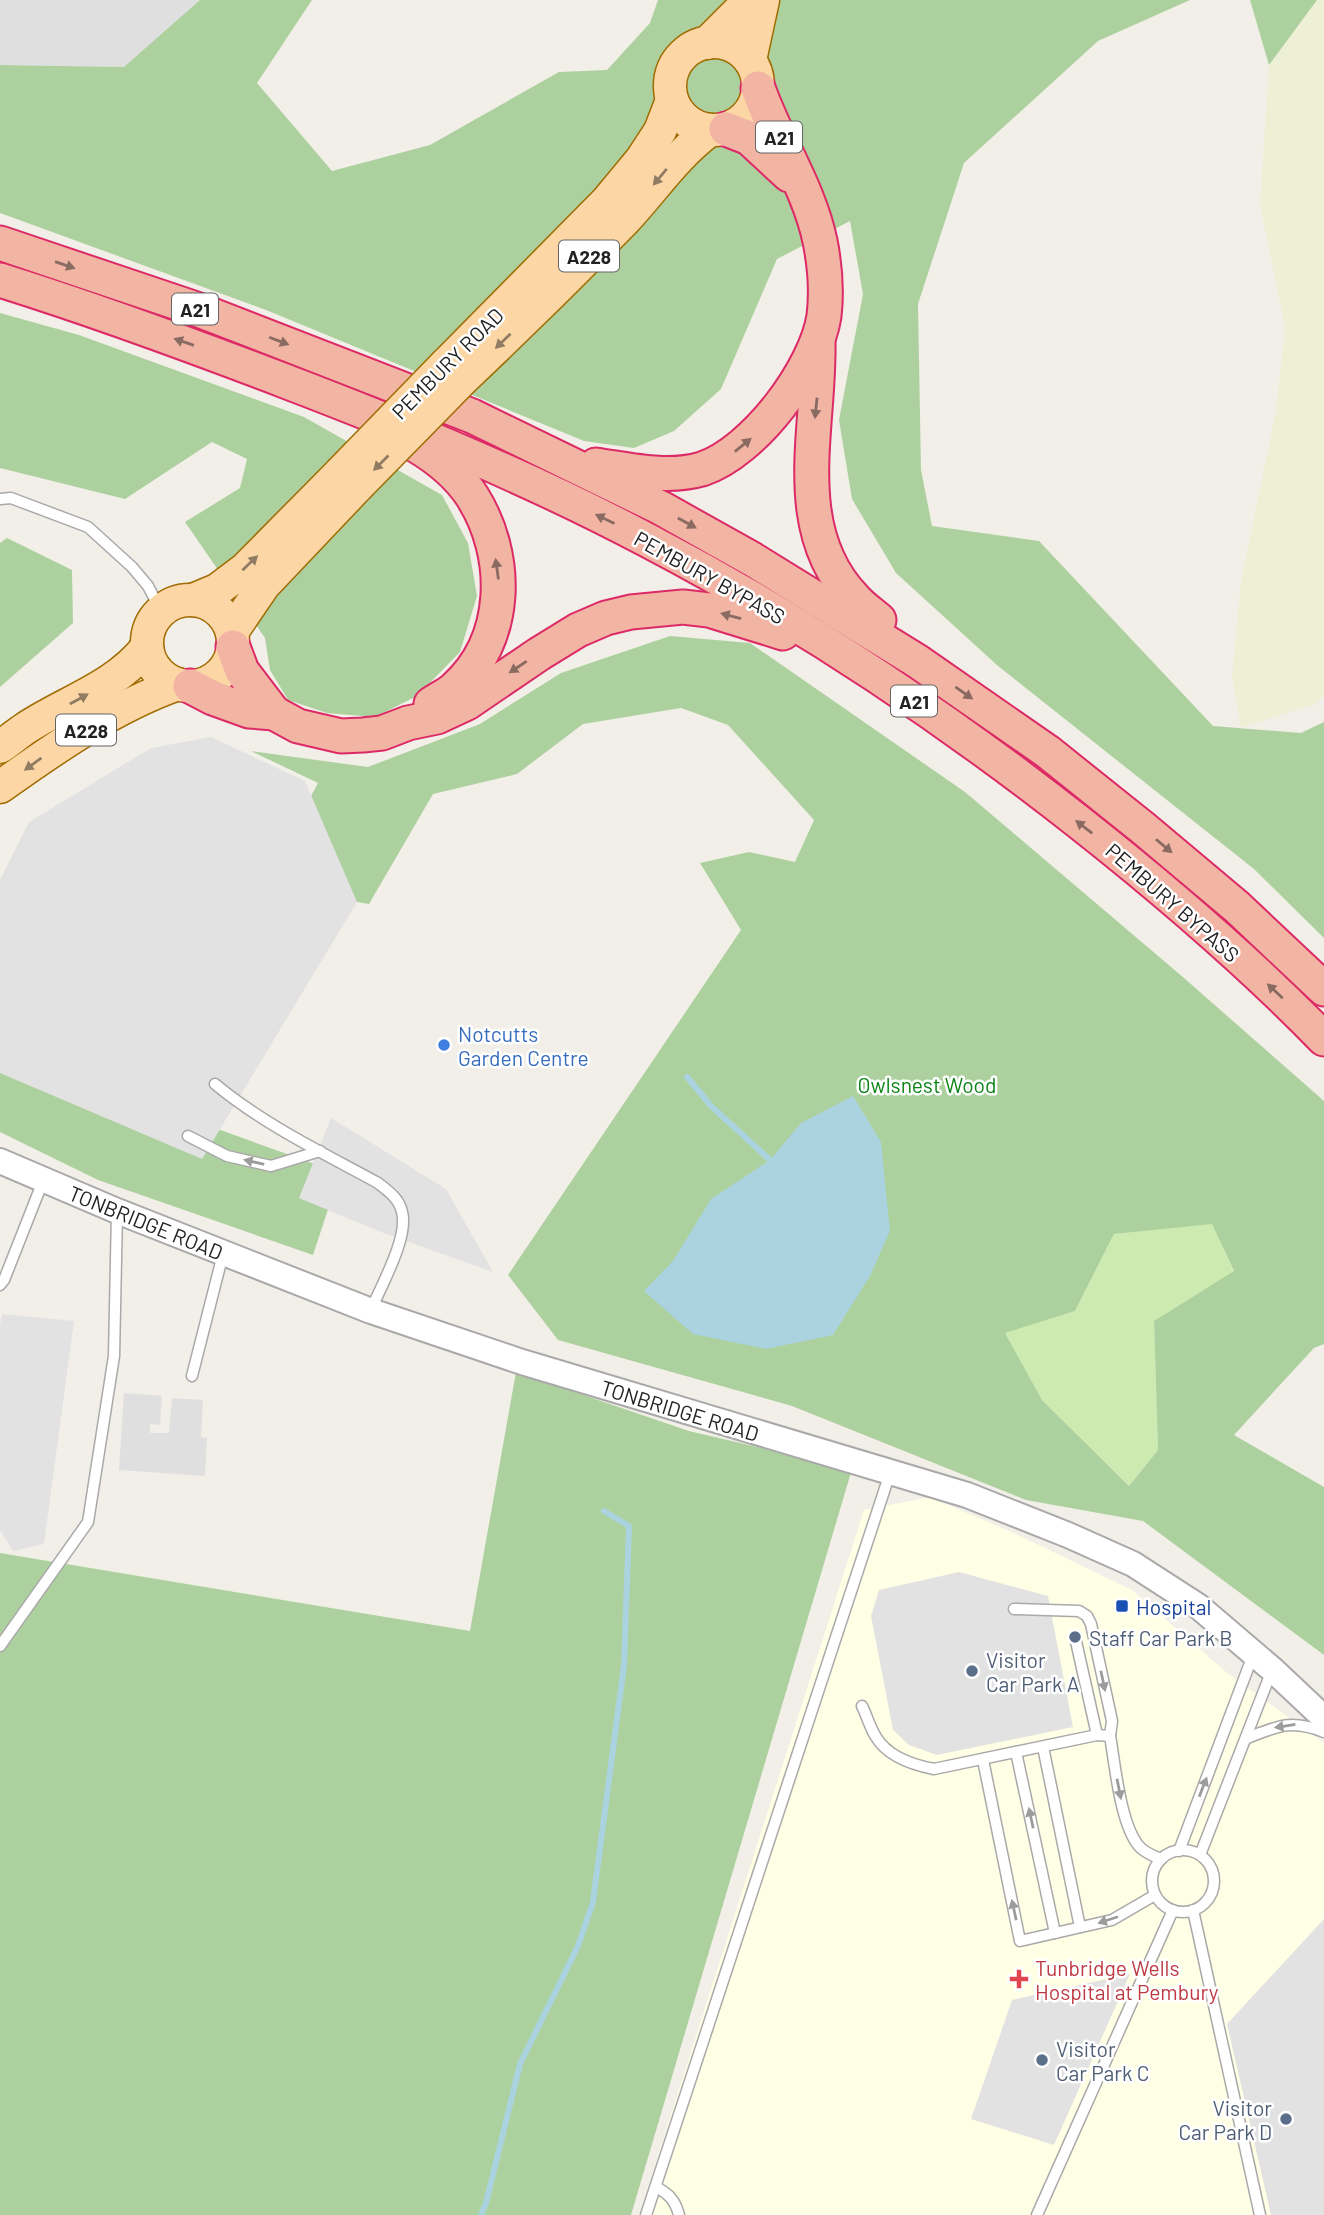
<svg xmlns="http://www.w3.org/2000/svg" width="1324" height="2215" font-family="Barlow,sans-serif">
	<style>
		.residential { fill: #e0dfdf }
		.education { fill: #ffffe5 }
		.farmland { fill: #eef0d5 }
		.grass { fill: #cdebb0 }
		.forest { fill: #add19e; fill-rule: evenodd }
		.parking { fill: #e2e2e2 }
		.water { fill: #aad3df }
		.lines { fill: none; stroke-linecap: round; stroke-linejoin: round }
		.stream { stroke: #aad3df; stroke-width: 6 }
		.service-casing { stroke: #a9a9a9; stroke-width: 13 }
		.tertiary-casing { stroke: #a9a9a9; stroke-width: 28 }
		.primary-casing { stroke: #a06b00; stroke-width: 35 }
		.trunk-casing { stroke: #dc2a67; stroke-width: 37 }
		.service { stroke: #fff; stroke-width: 10 }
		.tertiary { stroke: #fff; stroke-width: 24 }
		.primary { stroke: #fcd6a4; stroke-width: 32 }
		.trunk { stroke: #f2b4a3; stroke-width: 33 }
		.primary-bridge-casing { stroke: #a06b00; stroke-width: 35; stroke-linecap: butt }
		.primary-bridge { stroke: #fcd6a4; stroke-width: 32 }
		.oneway { fill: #8f7c63 }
		.oneway2 { fill: #8a6b62 }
		.oneway3 { fill: #9c9c9c }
		.shop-dot { fill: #3f7fe0; stroke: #fff; stroke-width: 2.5 }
		.transit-dot { fill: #1a4fb4; stroke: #fff; stroke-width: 2.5 }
		.service-dot { fill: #5c6f8a; stroke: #fff; stroke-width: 2.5 }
		.health-dot { fill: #e0444e; stroke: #fff; stroke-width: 2.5 }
		.labels { text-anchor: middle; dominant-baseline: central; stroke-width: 5; stroke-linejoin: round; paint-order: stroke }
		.shield { fill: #fff; stroke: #646464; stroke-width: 2 }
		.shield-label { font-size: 19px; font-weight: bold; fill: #222 }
		.street-label { font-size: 21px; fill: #222; stroke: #fff }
		.shop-label { font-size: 21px; fill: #366cbe; stroke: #fff; text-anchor: start }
		.park-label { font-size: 21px; fill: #0c8416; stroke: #fff }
		.transit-label { font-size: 21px; fill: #164399; stroke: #fff; text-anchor: start }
		.service-label { font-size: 21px; fill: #4e5e75; stroke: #fff; text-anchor: start }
		.health-label { font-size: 21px; fill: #be3a42; stroke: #fff; text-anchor: start }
	</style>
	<rect width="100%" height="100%" fill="#f2efe9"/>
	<g class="residential">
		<polygon points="0,0 206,0 124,67 0,65"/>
		<polygon points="124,1393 162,1396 160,1425 150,1424 150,1433 169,1433 172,1398 203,1400 201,1437 207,1438 205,1476 119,1470"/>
	</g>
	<polygon class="education" points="930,1497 1014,1533 1132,1590 1226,1672 1324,1743 1324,2215 639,2215 864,1510"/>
	<polygon class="farmland" points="1317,0 1324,0 1324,696 1317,703 1241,728 1232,676 1241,582 1276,411 1285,328 1260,205 1269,65"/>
	<polygon class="grass" points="1212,1223 1234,1272 1154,1321 1158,1450 1129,1486 1042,1400 1004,1332 1075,1311 1114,1234"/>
	<g class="forest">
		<polygon points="200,0 312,0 257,83 332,171 430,145 559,72 607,70 650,23 658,0 1190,0 1098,41 964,163 918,304 921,470 932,526 1039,541 1213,726 1301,733 1324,722 1324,938 1254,869 998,666 896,573 852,499 839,420 863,294 850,221 777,259 721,389 674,431 634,448 584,441 266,310 0,213 0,65 124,67"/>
		<polygon points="1250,0 1317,0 1269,65"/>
		<polygon points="0,313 79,335 304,417 442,495 468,543 477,596 460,652 417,696 375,717 327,713 288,700 270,670 265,638 185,522 240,488 247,459 212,442 125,499 0,468"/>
		<polygon points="7,538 72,570 73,623 0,687 0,543"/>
		<path d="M670,636L750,643L965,792L1184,978L1324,1101V1344L1314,1348L1234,1435L1324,1487V1655L1143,1521L1026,1500L792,1406L558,1340L508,1275L741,930L700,863L749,852L795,862L814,820L728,725L681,708L583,724L517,774L433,794L369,904L262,887L318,783L251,751L368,767L480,724L561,673ZM1212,1224L1234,1271L1154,1321L1158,1450L1129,1486L1042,1400L1005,1333L1075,1311L1114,1234Z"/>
		<polygon points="0,1051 340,1173 313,1255 98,1180 0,1132"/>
		<polygon points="516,1372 689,1431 852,1469 631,2215 0,2215 0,1553 470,1631"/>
	</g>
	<g class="parking">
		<polygon points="211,737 305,781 357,902 202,1159 0,1073 0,880 29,822 151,748"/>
		<polygon points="331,1118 446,1189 493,1272 381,1232 299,1198"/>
		<polygon points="2,1314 74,1321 44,1544 13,1551 0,1530 0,1325"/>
		<polygon points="959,1572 1048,1596 1073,1727 937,1755 909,1745 893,1730 871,1616 879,1590"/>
		<polygon points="1324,1919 1324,2215 1271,2215 1227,2024"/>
		<polygon points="1130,1974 1054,2145 971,2119 1012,2000"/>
	</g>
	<polygon class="water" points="853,1096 881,1142 890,1231 870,1276 833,1335 766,1349 693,1334 644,1291 673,1261 711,1199 770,1160 801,1123"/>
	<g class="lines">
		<g class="stream">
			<polyline points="687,1077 711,1106 770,1160"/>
			<polyline points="481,2215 486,2203 520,2064 578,1946 593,1902 624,1665 629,1526 604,1511"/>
		</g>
		<g class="service-casing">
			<g id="service">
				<polyline points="0,499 11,498 88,527 132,567 148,586 161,611"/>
				<path d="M215,1084C263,1124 323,1153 378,1183C388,1191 399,1198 402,1212C409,1237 381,1286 371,1310"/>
				<polyline points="188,1136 227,1156 271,1166 320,1151"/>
				<polyline points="0,1285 4,1280 43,1181"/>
				<polyline points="192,1376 223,1254"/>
				<polyline points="1014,1609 1079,1611 1087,1616 1091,1624 1112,1721 1110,1736"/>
				<polyline points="1075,1637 1097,1735"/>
				<polyline points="0,1646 88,1522 114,1356 117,1212"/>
				<path d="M862,1706C867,1716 870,1728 876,1737C888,1757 913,1765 934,1769L1097,1735L1110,1736C1115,1764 1120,1822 1138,1845C1143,1852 1153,1856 1161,1859"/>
				<path d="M1247,1738C1278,1726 1291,1719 1324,1732"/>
				<polyline points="1043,1747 1080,1927"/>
				<polyline points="1016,1752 1055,1933"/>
				<polyline points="983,1760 1020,1941 1112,1920 1155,1895"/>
				<circle cx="1183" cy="1881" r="31"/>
				<polyline points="1179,1851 1253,1655"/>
				<polyline points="1200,1855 1272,1670"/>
				<polyline points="1193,1910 1260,2215"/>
				<path d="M656,2187C669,2194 675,2200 679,2215"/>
				<polyline points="646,2215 890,1473"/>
				<polyline points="1037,2215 1173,1910"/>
			</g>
		</g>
		<g class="tertiary-casing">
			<polyline id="tertiary" points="0,1161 117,1211 371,1311 522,1362 967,1495 1068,1535 1133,1564 1198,1606 1273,1670 1324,1718"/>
		</g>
		<g class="primary-casing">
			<g id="primary">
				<circle cx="714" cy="86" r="44"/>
				<polyline points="707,43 750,0"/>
				<polyline points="750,60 763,0"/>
				<polyline points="446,364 607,201 641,160 660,131 672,100"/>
				<path d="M463,379C518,327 572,274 625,220C655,188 674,157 710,130"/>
				<polyline points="193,600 217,590 245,569 340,473"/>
				<circle cx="190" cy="643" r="43"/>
				<polyline points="232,632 264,585 357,487"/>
				<path d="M0,747C9,741 17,734 26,728C67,701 116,687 147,647"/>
				<path d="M0,787C55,748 113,707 178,684"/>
			</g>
		</g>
		<g class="trunk-casing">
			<g id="trunk">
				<polyline points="726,129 749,138 789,175"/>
				<polyline points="0,243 199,310 472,416 661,508 752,559 917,661 1048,752 1143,828 1237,907 1324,989"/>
				<path d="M0,280C96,310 191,345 285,381C408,428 530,478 647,540C800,620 944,716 1080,823C1165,890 1248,961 1324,1039"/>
				<path d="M818,343C820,428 787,529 855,599C862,607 871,613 879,620"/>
				<path d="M417,446C437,458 459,476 472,496C510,556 509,640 454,689C447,695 438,699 431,704"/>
				<path d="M596,465C631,470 667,479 702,469C754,452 816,369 824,316C827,291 825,266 820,241C809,188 776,140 758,88"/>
				<polyline points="233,647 242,671 274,713"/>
				<polyline points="190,686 213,698 249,711 274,713 298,726 341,736 363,735 382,733 408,723 437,717 467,703 539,654 578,630 606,618 631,612 683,607 709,610 783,633"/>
			</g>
		</g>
		<use href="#service" class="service"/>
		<use href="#tertiary" class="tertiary"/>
		<use href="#primary" class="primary"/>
		<use href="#trunk" class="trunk"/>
		<g class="primary-bridge-casing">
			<g id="primary-bridge">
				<polyline points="340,473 446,364"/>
				<polyline points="357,487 463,379"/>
			</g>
		</g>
		<use href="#primary-bridge" class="primary-bridge"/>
	</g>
	<defs><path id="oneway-solid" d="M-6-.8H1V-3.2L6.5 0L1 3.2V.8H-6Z" transform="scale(1.75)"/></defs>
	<g class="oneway">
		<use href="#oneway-solid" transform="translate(660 177) rotate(130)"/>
		<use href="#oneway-solid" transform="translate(503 341) rotate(136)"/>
		<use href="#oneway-solid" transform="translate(381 463) rotate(135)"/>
		<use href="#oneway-solid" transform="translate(250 563) rotate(-44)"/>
		<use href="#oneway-solid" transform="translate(79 699) rotate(-29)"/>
		<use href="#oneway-solid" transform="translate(33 764) rotate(144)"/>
	</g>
	<g class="oneway2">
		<use href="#oneway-solid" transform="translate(65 265) rotate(19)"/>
		<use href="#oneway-solid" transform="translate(279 341) rotate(21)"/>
		<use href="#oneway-solid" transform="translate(184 342) rotate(-161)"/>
		<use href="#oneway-solid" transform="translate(816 408) rotate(96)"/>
		<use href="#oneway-solid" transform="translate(743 445) rotate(-39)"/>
		<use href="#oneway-solid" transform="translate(605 519) rotate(-154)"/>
		<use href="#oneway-solid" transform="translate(687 523) rotate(29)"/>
		<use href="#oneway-solid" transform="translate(497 569) rotate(-98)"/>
		<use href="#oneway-solid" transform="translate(731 616) rotate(-165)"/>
		<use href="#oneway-solid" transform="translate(518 667) rotate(146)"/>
		<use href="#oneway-solid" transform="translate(964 693) rotate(35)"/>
		<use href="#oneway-solid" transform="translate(1084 827) rotate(-142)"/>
		<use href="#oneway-solid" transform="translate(1164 846) rotate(40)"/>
		<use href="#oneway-solid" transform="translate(1275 991) rotate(-137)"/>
	</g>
	<g class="oneway3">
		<use href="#oneway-solid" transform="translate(254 1162) rotate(-167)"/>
		<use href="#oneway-solid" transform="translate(1103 1681) rotate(78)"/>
		<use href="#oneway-solid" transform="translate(1285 1726) rotate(171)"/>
		<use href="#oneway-solid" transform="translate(1203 1787) rotate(-69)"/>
		<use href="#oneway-solid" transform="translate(1119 1789) rotate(79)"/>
		<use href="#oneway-solid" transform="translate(1031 1818) rotate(-102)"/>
		<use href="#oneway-solid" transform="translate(1014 1910) rotate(-102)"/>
		<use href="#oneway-solid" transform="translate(1108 1920) rotate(162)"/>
	</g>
	<circle class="shop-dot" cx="444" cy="1045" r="7"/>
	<rect class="transit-dot" x="1115" y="1599" width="14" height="14" rx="3.5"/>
	<g class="service-dot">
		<circle cx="1075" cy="1637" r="7"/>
		<circle cx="972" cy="1671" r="7"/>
		<circle cx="1042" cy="2060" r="7"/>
		<circle cx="1286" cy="2119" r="7"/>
	</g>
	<path class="health-dot" d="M1015.5 1968.5h7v7h7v7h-7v7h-7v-7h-7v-7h7z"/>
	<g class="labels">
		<g class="shield">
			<rect x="756" y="121.5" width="46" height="31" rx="5"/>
			<rect x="559" y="240.5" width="60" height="31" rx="5"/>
			<rect x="172" y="293.5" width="46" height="31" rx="5"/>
			<rect x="891" y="685.5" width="46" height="31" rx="5"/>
			<rect x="56" y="714.5" width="60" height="31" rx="5"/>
		</g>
		<g class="shield-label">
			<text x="779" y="137">A21</text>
			<text x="589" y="256">A228</text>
			<text x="195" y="309">A21</text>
			<text x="914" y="701">A21</text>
			<text x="86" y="730">A228</text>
		</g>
		<g class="street-label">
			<text transform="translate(447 363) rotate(-45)">PEMBURY ROAD</text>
			<text transform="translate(710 577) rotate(29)">PEMBURY BYPASS</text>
			<text transform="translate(1173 902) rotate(41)">PEMBURY BYPASS</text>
			<text transform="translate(146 1222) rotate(22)">TONBRIDGE ROAD</text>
			<text transform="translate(680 1410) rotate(17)">TONBRIDGE ROAD</text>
		</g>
		<g class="shop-label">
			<text x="458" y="1033">Notcutts<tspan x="458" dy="24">Garden Centre</tspan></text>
		</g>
		<g class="park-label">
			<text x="927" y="1084">Owlsnest Wood</text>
		</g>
		<g class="transit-label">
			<text x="1136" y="1606">Hospital</text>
		</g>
		<g class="service-label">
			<text x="1089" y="1637">Staff Car Park B</text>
			<text x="986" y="1659">Visitor<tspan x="986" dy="24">Car Park A</tspan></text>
			<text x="1056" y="2048">Visitor<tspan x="1056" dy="24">Car Park C</tspan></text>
			<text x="1272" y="2107" text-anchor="end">Visitor<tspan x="1272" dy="24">Car Park D</tspan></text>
		</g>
		<g class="health-label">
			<text x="1035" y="1967">Tunbridge Wells<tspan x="1035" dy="24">Hospital at Pembury</tspan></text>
		</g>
	</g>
</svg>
